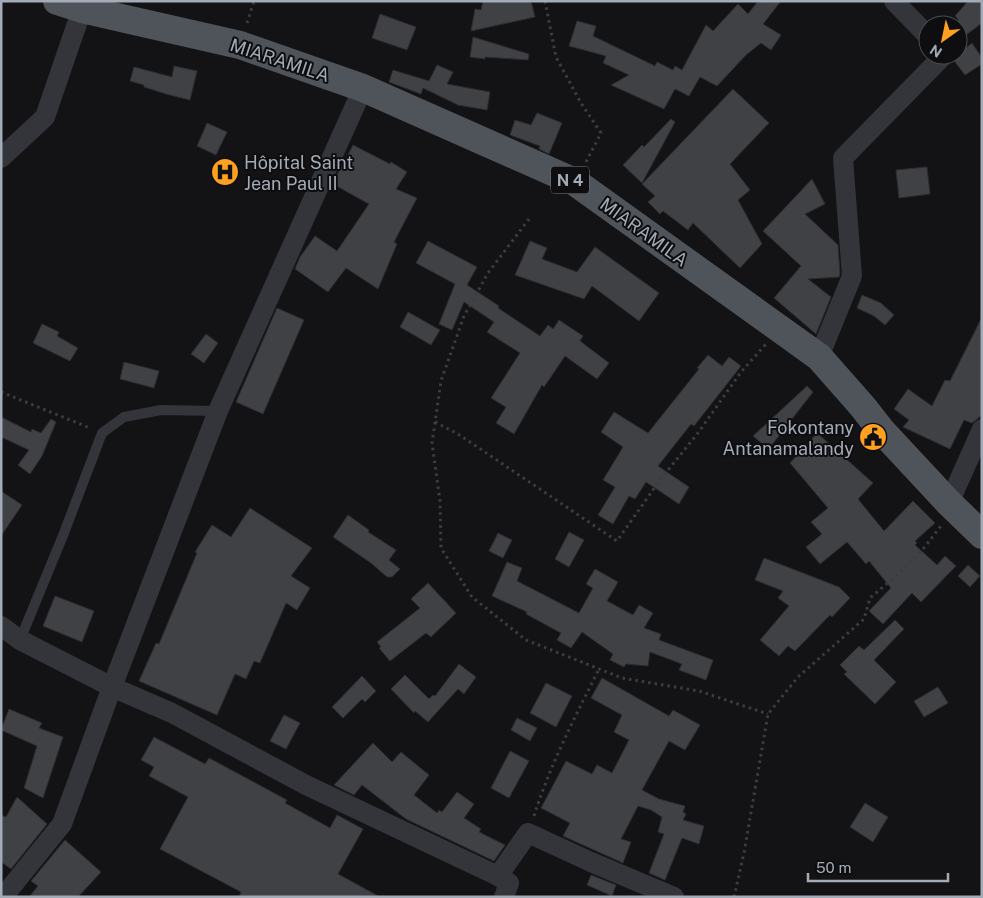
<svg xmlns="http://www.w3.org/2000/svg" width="983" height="898" font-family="'Public Sans',sans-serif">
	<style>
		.building { fill: #3f4145; stroke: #2d2d31 }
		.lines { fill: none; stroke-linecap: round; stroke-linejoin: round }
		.path { stroke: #3a3d42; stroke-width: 3; stroke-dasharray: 2.5 4; stroke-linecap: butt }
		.service { stroke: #34353b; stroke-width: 10 }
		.minor { stroke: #34353b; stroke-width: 20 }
		.primary { stroke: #4f535a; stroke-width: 28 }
		.labels { text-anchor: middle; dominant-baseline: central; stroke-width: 4; stroke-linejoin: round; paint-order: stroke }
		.shield { fill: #0e0e10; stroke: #767c85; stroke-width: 1 }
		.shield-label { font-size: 16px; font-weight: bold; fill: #a3abb7 }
		.street-label { font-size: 18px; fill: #a3abb7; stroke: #0e0e10 }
		.poi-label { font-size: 18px; fill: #a3abb7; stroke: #0e0e10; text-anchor: start }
	</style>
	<rect width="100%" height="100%" fill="#131315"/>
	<g class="building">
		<polygon points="483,1 531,1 535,17 471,31 475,9 481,10"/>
		<polygon points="758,1 781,1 763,24 781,35 771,50 761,43 746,55 717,86 700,77 689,96 675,89 664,109 611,85 629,75 603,63 606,56 569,46 577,21 596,26 593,36 655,66 657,62 673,70 675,66 682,70 706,25 713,31 738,4 748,14"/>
		<polygon points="968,1 982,1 982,23 958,41 958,19 955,16"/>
		<polygon points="380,14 416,27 407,50 372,38"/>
		<polygon points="473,37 529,54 528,60 485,57 485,59 470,57"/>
		<polygon points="972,43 982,58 982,64 965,75 955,62 956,56"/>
		<polygon points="437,65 453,72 447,84 490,92 487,110 458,105 423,88 421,94 389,82 393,70 429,81"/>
		<polygon points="174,66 197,71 190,100 166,94 144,87 144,85 130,81 134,67 172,77"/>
		<polygon points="733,89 769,123 730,164 750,190 738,200 762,244 740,268 693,223 688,230 663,211 660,214 648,202 655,196 642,184"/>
		<polygon points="537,113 562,123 549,154 539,149 540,146 510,135 515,120 531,125"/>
		<polygon points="671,119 675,122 642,183 623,165 642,145 644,147"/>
		<polygon points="207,123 227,132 216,155 197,146"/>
		<polygon points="353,145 390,164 391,162 407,172 396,189 417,198 394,242 397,244 378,289 346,268 328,292 295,269 300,257 315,236 337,251 369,204 333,184 342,164 343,165"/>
		<polygon points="927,167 930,194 899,198 896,170"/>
		<polygon points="812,179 825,204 805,214 838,245 840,274 839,277 808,279 831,297 816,334 774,298 801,266 763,231"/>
		<polygon points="428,241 477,267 467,285 499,306 498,308 540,336 548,325 553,329 559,320 583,336 580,341 609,363 597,379 565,356 544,387 542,385 514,434 496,423 506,407 491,398 520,353 487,332 494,322 464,302 452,330 439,324 455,284 416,263"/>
		<polygon points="530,241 547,248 542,259 577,272 595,247 659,293 639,321 592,286 584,299 515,275"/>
		<polygon points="862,295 881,303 894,315 885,325 874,316 857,308"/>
		<polygon points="277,308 304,320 263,414 236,402"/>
		<polygon points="408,312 440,330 431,345 400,327"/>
		<polygon points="982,317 982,415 972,423 964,420 950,449 903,427 909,420 894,409 908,389 932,406 945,380 950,381"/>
		<polygon points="42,324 59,332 57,336 78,348 70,361 33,343"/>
		<polygon points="206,334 218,343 204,363 191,354"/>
		<polygon points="708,355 722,366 729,357 741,366 694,426 691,424 658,466 689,487 679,504 646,482 635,499 629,496 613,524 598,515 615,487 603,480 623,447 601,432 614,412 648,433 699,369 697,368"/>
		<polygon points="124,362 159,371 154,388 120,379"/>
		<polygon points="807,386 813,392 771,446 765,446 753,436"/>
		<polygon points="1,417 31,432 32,429 41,433 51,419 56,422 42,456 30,474 18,465 29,450 1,437"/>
		<polygon points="817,433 873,483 858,499 884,531 913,501 935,523 915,541 917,543 915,545 937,565 945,556 956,566 921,602 912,593 883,624 869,611 891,588 869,561 866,564 847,542 820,564 806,547 822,534 811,522 828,508 790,463"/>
		<polygon points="1,491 22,505 1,536"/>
		<polygon points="250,508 312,548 291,576 310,588 297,610 286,603 260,663 254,661 246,679 235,674 217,715 139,681 156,643 159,644 197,553 195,552 212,525 231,537"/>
		<polygon points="348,515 369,530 368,532 396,550 389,560 400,569 392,577 387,577 371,563 333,537"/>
		<polygon points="569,532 584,540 569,567 555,559"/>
		<polygon points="498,533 512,540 503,558 489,551"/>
		<polygon points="764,558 839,587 850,598 832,617 830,615 795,651 788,646 779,656 760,640 789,606 778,598 783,591 755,580"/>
		<polygon points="507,562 522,568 517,581 579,613 593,588 586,584 595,569 618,582 607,601 633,615 639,605 653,613 644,628 661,634 659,640 713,660 706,680 679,670 682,664 650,652 648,666 626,664 624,667 610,660 613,654 582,632 571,648 557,640 561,633 526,614 527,612 492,596"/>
		<polygon points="968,565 980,576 970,587 958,576"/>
		<polygon points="428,583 456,613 431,637 426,633 390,661 379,648 381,647 377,642 420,608 411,599"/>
		<polygon points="55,596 94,611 82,642 43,626"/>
		<polygon points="895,620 904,629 874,660 896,682 875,704 844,674 847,672 840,665 859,646 864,650"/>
		<polygon points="459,664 476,677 464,694 458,689 428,722 415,711 414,713 391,689 405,675 429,699 433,695 435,696"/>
		<polygon points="362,676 376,691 365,702 362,699 343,718 332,707"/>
		<polygon points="602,678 669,716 673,710 700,725 685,750 669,741 642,790 659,799 685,806 683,812 686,814 683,820 704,826 699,844 682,838 665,880 649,873 664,834 658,832 662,817 651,810 638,806 621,839 631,842 623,863 563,836 570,823 541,808 566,761 592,774 597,765 612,773 629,740 614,732 622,715 591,698"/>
		<polygon points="546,683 572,696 556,727 530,713"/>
		<polygon points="938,687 948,703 924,717 914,701"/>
		<polygon points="9,709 42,723 39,728 63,737 43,798 24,788 37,746 1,730"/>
		<polygon points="284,715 300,723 286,749 270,741"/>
		<polygon points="517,718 537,728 530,741 511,730"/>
		<polygon points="154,737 205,764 209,758 287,800 285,803 330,828 337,815 363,829 338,874 380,897 239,897 241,892 160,849 188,797 149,776 154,767 141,760"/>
		<polygon points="373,743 392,762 401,752 429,775 414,795 437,813 439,810 442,812 457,792 474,804 464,818 481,829 479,832 505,845 494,861 406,819 362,785 354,795 334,785"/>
		<polygon points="510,751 529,761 509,798 491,788"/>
		<polygon points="17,797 47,824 11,869 1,862 1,815 6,817"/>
		<polygon points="865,803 888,817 873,842 850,827"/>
		<polygon points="65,840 101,872 78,897 29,897 38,886 31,881"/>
		<polygon points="591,875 616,885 612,896 587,885"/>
	</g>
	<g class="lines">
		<g class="path">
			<polyline points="545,1 556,57 581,103 601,133 586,162"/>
			<polyline points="247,23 254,1"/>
			<polyline points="529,219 488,273 464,316 441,381 432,443 440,501 441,548 472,597 526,640 622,678 699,691 768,714"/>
			<polyline points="1,392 90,428"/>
			<polyline points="435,422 458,434 617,541 660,480 698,433 741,372 766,344"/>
			<path d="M534,816C550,765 575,717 599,669"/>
			<polyline points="734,897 744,853 768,714 798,677 864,619 870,598 904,569 923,549 941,526"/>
		</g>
		<polyline class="service" points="20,640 64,533 102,433 124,417 161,410 218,411"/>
		<g class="minor">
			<polyline points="894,1 928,36"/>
			<polyline points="1,158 45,117 82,9"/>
			<polyline points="819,357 852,276 843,158 944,55"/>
			<polyline points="949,503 982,429"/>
			<polyline points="1,626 20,640 112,687 172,713 306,785 498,876 509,883 504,897"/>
			<polyline points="498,876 528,833 591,862 674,897"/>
			<polyline points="3,897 62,824 112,687 218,411 363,88"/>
		</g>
		<polyline class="primary" points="57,1 82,9 240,45 363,88 575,182 819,357 863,407 881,430 949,503 982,535"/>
	</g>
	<defs>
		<g id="hospital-disc" transform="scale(1.4375)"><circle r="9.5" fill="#ffa021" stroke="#0e0e10"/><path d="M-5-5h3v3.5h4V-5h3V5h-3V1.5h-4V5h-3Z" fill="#111"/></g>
		<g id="civic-disc" transform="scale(1.4375)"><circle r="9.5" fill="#ffa021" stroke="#0e0e10"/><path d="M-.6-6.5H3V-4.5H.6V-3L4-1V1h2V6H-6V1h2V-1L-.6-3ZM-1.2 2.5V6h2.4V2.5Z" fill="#111"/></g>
	</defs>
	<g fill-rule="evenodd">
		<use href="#hospital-disc" x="225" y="172"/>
		<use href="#civic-disc" x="873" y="437"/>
	</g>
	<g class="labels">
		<rect class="shield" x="551" y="166.5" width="38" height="27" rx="4"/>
		<g class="shield-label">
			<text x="570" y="180">N 4</text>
		</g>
		<g class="street-label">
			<text transform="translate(280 60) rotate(18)">MIARAMILA</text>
			<text transform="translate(644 232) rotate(36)">MIARAMILA</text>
		</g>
		<g class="poi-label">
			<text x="244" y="162">Hôpital Saint<tspan x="244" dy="21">Jean Paul II</tspan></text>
			<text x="854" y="427" text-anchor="end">Fokontany<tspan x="854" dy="21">Antanamalandy</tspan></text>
		</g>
	</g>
	<rect width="983" height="898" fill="none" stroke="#a3abb7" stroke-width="5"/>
	<g transform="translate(943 40) rotate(213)"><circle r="24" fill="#0e0e10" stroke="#4a4d53"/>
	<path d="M0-4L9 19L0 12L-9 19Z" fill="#ffa021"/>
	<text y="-8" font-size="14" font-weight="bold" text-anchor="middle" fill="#a3abb7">N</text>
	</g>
	<path d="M808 873v8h140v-8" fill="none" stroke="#a3abb7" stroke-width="2.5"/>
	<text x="816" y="873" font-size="15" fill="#a3abb7" stroke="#0e0e10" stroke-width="4" paint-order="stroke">50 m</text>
</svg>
